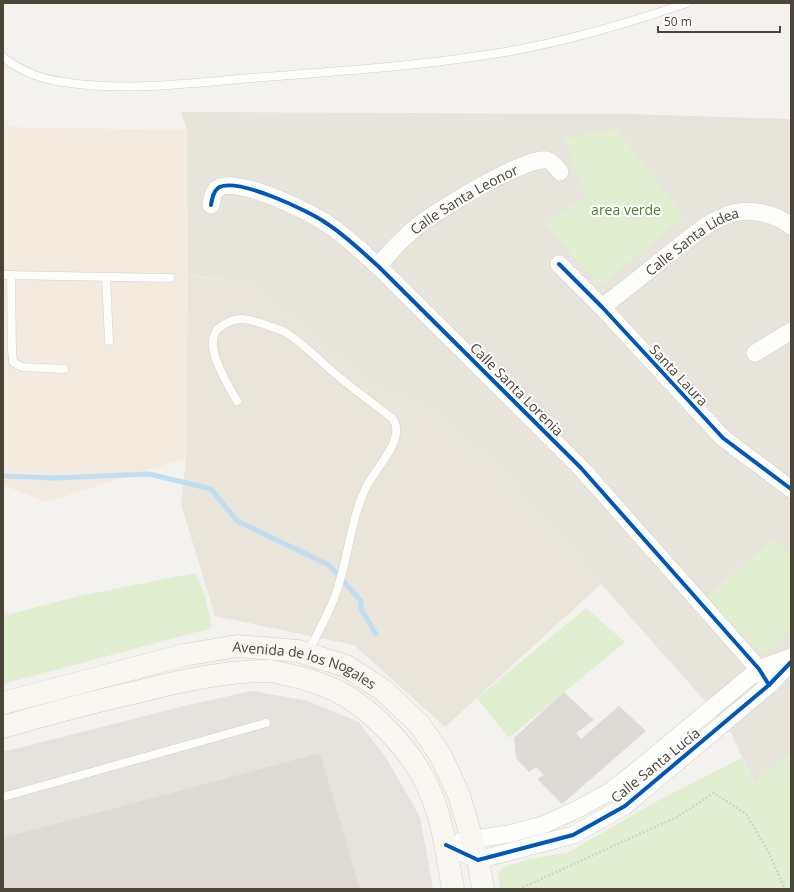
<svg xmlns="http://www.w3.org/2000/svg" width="794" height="892" font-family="'Open Sans',sans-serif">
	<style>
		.residential { fill: #e7e4dc }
		.commercial { fill: #f3ebdf }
		.industrial { fill: #e6e2de }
		.education { fill: #eae5da }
		.green { fill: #e1eecf }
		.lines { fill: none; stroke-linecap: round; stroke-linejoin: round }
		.stream { stroke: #c0ddf1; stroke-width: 5 }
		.building { fill: #dedbd6 }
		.service-casing { stroke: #d2d0cb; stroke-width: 9 }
		.minor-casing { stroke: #d2d0cb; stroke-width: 18 }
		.secondary-casing { stroke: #d3cfc5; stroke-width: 23 }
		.path { stroke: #d3d2cc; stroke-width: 2.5; stroke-dasharray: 2 2; stroke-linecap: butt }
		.service { stroke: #fdfdfc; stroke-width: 8 }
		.minor { stroke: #fdfdfc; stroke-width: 17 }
		.secondary { stroke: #f7f6f1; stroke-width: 22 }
		.cycleway-casing { stroke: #fff; stroke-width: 6 }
		.cycleway { stroke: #0057b8; stroke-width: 4 }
		.labels { text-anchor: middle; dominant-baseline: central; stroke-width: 4; stroke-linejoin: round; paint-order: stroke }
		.street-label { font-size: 14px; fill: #4b4439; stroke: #fff }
		.park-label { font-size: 14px; fill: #4a7f2a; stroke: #fff }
	</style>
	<rect width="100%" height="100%" fill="#f4f2ee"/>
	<polygon class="residential" points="181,112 627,114 791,119 791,752 755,784 728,727 492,461 437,415 368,382 247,282 183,275 187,130"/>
	<polygon class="commercial" points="3,127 187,130 188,276 186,458 46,502 3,485"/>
	<polygon class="industrial" points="252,691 308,701 359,722 388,761 420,817 433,889 3,889 3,752 188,705"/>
	<polygon class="education" points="188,276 247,282 368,382 437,415 492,461 601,584 445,727 354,645 215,616 181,504 186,458"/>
	<g class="green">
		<polygon points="616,129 684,217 598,287 546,224 586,196 564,139"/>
		<polygon points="773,539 791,554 791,631 763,655 705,598"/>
		<polygon points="195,573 205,595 212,628 3,684 3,616 79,596"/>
		<polygon points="586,608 625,642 509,738 477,698"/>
		<polygon points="791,752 791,889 500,889 498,875 502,868 525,860 569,852 659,800 742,758 755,784"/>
	</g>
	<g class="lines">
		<polyline class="stream" points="3,476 54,478 149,474 211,489 237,521 329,565 361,601 361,609 376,634"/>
	</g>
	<g class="building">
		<polygon points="564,692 594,720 576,733 581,739 619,706 646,731 562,804 537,779 544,775 536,767 529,772 516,758 514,738"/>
		<polygon points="320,753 360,889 3,889 3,838"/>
	</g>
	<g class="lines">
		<g class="service-casing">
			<g id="service">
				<path d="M3,57C20,71 41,79 63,82C126,92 190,83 252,78C339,71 425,66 511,51C571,40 629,23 687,3"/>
				<polyline points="3,275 170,278"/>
				<polyline points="11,275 12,351 13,362 22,367 64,369"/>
				<polyline points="106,277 109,341"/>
				<path d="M237,401C228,385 200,342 220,327C239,314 249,319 269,326C275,328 283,330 288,334C306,346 322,363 339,377C356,391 374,404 392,418C408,437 375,469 366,487C349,523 348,565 333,601C326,619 316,636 308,653"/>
				<polyline points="3,797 266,723"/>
			</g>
		</g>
		<g class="minor-casing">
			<g id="minor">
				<path d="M211,205C212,199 213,192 218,188C236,176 309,211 326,223C345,235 361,251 378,266L581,468L759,669L769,685"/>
				<polyline points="559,264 602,307 723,438 791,489"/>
				<path id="s1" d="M378,266C389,253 401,240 414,229C432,213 526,156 547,160C552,161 557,168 560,172"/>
				<path id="s2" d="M602,307C625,290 647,272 669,254C689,239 709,220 733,213C752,208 776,214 791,226"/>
				<polyline points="755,353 791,331"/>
				<polyline points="461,841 508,834 543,825 576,810 609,792 635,772 759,669 791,657"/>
				<polyline points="446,845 478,860 573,835 625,806 769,685 791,662"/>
			</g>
		</g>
		<g class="secondary-casing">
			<g id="secondary">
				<path id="s3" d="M3,703L184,655L237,646L298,651L346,666L383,690L419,724L441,756L459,795L478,860L483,889"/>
				<path d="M3,727C48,714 92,702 137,692C180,681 224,671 269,671C275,671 283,674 289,675C308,679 329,686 346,696C377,715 413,753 428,787C443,819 447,855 453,889"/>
			</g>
		</g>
		<polyline class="path" points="519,889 677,817 714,793 746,814 768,851 785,889"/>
		<use href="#service" class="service"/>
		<use href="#minor" class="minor"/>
		<use href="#secondary" class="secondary"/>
		<g class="cycleway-casing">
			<g id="cycleway">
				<path d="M211,205C212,199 213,192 218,188C236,176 309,211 326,223C345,235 361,251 378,266L581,468L759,669L769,685"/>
				<polyline points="559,264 602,307 723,438 791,489"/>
				<polyline points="446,845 478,860 573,835 625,806 769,685 791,662"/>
			</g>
		</g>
		<use href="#cycleway" class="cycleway"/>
	</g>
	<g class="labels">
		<g class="street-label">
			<text stroke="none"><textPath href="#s1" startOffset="110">Calle Santa Leonor</textPath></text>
			<text stroke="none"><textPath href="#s2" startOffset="112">Calle Santa Lidea</textPath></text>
			<text transform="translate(679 375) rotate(47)">Santa Laura</text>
			<text transform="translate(517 389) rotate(45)">Calle Santa Lorenia</text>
			<text stroke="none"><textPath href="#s3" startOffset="312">Avenida de los Nogales</textPath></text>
			<text transform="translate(655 765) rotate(-39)">Calle Santa Lucía</text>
		</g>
		<g class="park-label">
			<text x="626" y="209">area verde</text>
		</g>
	</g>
	<rect width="794" height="892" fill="none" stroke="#4b4439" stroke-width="8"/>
	<path d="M658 26v6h122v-6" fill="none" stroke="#4b4439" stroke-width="2"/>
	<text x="664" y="26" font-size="12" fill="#4b4439" stroke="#ffffff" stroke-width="3" paint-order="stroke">50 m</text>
</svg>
